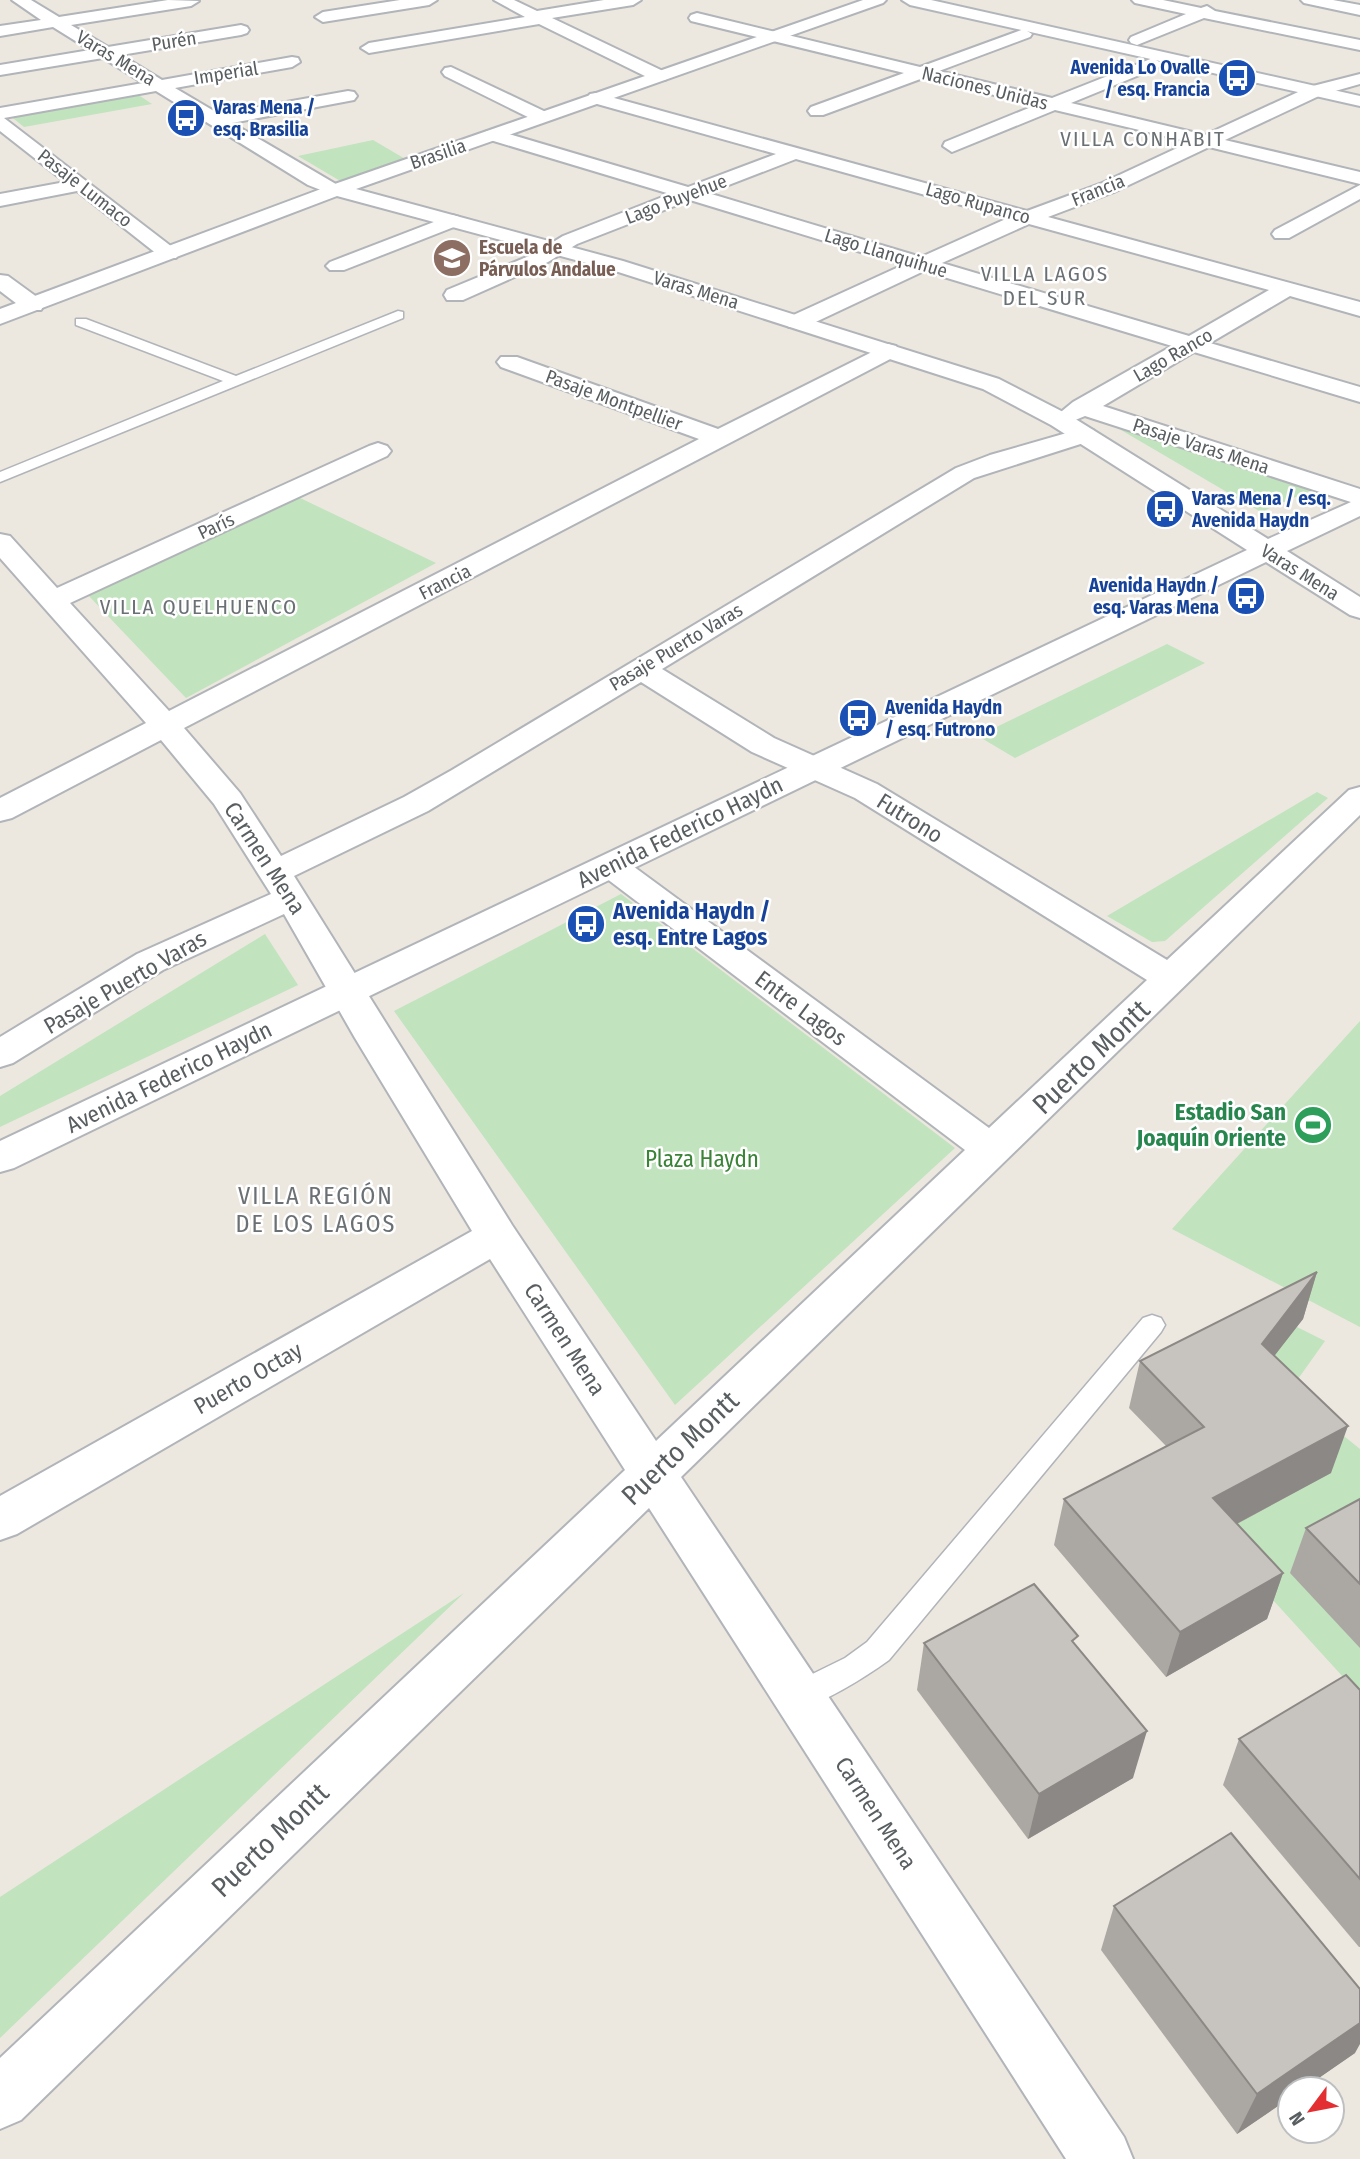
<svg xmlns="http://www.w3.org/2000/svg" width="1360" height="2159" font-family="'Fira Sans Condensed',sans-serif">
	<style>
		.green { fill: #c1e3bd }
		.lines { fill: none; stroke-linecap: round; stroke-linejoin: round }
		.service-casing { stroke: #b1b4b8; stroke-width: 3 }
		.minor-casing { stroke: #b1b4b8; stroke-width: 4 }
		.tertiary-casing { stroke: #b1b4b8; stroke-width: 4 }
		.secondary-casing { stroke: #b2b6bb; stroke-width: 4 }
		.service { fill: #fff; fill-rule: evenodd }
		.minor { fill: #fff; fill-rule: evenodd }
		.tertiary { fill: #fff; fill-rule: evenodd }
		.secondary { fill: #fff; fill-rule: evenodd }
		.wall { fill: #aba8a3 }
		.shaded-wall { fill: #8b8885 }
		.building { fill: #c7c3be; stroke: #8b8885; stroke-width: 2 }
		.labels { text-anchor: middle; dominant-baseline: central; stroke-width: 5; stroke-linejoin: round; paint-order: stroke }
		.far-street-label { font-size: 19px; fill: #595e61; stroke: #fff }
		.far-transit-label { font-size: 19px; font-weight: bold; fill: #164399; stroke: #fff; text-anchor: start }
		.far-education-label { font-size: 19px; font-weight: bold; fill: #785e54; stroke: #fff; text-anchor: start }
		.far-neighbourhood-label { font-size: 21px; letter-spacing: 2px; fill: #6a7073; stroke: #fff }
		.street-label { font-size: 23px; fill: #595e61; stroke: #fff }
		.transit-label { font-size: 23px; font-weight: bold; fill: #164399; stroke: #fff; text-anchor: start }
		.leisure-label { font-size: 23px; font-weight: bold; fill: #27864d; stroke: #fff; text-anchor: end }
		.park-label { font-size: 23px; fill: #3a8337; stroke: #fff }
		.neighbourhood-label { font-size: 24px; letter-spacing: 2px; fill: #6a7073; stroke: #fff }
		.near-street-label { font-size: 28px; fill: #595e61; stroke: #fff }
	</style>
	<rect width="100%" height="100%" fill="#ece8e0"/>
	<g class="green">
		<polygon points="134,92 152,104 24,127 8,114"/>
		<polygon points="373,140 407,160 342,182 298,156"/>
		<polygon points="1092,413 1319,487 1261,512"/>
		<polygon points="298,497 436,563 186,698 87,594"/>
		<polygon points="1167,644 1205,663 1015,758 978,736"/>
		<polygon points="1317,792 1328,798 1165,941 1152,942 1107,916"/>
		<polygon points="621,894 955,1148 675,1405 394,1011"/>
		<polygon points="265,934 298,985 0,1127 0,1096"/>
		<polygon points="1360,1021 1360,1327 1172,1229"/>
		<polygon points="1297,1327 1325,1341 1293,1386 1298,1399 1360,1449 1360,1759 1354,1689 1170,1487 1237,1379"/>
		<polygon points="464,1593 0,2038 0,1897"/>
	</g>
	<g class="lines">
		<g class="service-casing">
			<g id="service">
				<polygon points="398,311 403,312 403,318 0,482 0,472 223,381 76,325 76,319 86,319 236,376"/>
				<path d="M1152,1315L1161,1318L1165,1325L1161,1332L889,1660C861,1680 831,1698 799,1710L788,1706L784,1696L788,1686L845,1658L867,1642L1143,1318Z"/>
			</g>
		</g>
		<g class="minor-casing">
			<g id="minor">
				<polygon points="12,0 31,0 59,17 168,0 199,1 191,6 71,25 108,47 241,25 247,27 249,30 247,33 241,35 121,55 162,80 292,57 298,58 300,62 292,67 175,88 219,114 348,91 354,92 357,96 354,100 232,123 346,190 336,196 308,185 156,91 4,118 176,250 179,254 176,258 162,258 77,191 0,206 0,194 65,182 0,131 0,108 143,83 103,58 0,75 0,65 90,50 53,27 0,36 0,26 41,20"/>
				<polygon points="400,0 437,0 429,5 323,22 315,17 323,12"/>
				<polygon points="494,0 514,0 537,11 604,0 641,0 633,5 552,18 665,72 668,76 665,80 653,80 539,24 369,53 361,48 369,43 525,17"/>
				<polygon points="1132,0 1163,0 1201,8 1207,6 1215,11 1360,40 1360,50 1204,18 1137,45 1131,43 1129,40 1131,37 1186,14 1135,3"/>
				<polygon points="1301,0 1333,0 1360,5 1360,15 1304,3"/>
				<path d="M697,13L920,67L1024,29L1032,34L1030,37L939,71L1052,98L1153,58L1161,63L1159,67L1071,103L1205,135L1309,87L1360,74V84L1321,95L1225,140L1360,172V184L1209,147L1114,192L1048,217L1360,302V316L1290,296L1210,343L1360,387V402L1194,352L1103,406L1360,489V505L1085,416L1068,423L1059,421L1056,416L1073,402L1172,346L924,271L805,327H789L786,322L789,317L903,265L690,200L577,244L548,262L463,300H447L444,295L447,290L534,254L563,236L670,194L487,139L484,135L487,131H499L688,187L776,154L590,102L587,98L590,94L596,93L1027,211L1100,184L1190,142L1055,110L952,152L943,146L945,142L1036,105L923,78L823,115H811L808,111L811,107L904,73L691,21L689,18L691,15ZM796,159L1008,218L921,257L708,193ZM1029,224L1269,290L1189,336L942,263Z"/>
				<polygon points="451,67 548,113 551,117 542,122 536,121 445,76 442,72 445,68"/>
				<polygon points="1360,185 1360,199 1289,238 1275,238 1272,234 1275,230"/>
				<polygon points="452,215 459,217 462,221 459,225 344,270 330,270 326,266 330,262"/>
				<polygon points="0,275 8,276 41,300 44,305 41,310 25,310 0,291"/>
				<path d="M888,344L896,346L899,351L896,356L184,728L240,793L281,856L404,797L452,770L956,468L990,455L1084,428L1093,430L1096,435L1093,440L974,478L662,669L774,738L877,784L1167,960L1349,790L1360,787V815L681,1477L1124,2137L1133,2159H1066L649,1508L21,2120L0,2129V2058L625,1470L490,1259L17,1534L0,1540V1496L472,1231L355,1038L284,914L163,970L13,1063L0,1067V1037L137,954L271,894L214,804L161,740L12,818L0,821V798L146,723L0,558V534L10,536L57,588L369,446L378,443L387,446L391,451L387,456L70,603L169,711L699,439L501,367L497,362L501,357H517L718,429ZM641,682L752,752L855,798L1147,980L989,1128L622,858L610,855L598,858L593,865L598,872L965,1150L656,1441L512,1225L294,876L428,811Z"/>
			</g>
		</g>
		<g class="tertiary-casing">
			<polygon id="tertiary" points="863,0 886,0 883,3 356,189 623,261 999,379 1069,415 1268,539 1360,498 1360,516 1287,551 1360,597 1360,618 1350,615 1266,562 14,1168 0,1172 0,1141 1247,550 1051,425 983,389 609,269 337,196 0,324 0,309 329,186"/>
		</g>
		<g class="secondary-casing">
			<polygon id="secondary" points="902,0 931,0 1360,96 1360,106 910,5"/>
		</g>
		<use href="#service" class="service"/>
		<use href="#minor" class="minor"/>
		<use href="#tertiary" class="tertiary"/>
		<use href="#secondary" class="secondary"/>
	</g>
	<g class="wall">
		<polygon points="1317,1272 1303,1319 1274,1356 1331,1473 1237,1524 1283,1573 1267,1619 1166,1677 1054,1545 1064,1499 1166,1446 1129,1408 1140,1361"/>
		<polygon points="1360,1499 1360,1648 1290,1573 1306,1528"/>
		<polygon points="924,1643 1076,1645 1133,1778 1028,1839 917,1690"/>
		<polygon points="1360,1690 1360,1947 1359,1947 1223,1785 1239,1739"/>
		<polygon points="1114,1906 1355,2053 1237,2134 1101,1950"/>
	</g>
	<g class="shaded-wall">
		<polygon points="1317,1272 1303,1319 1248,1390 1262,1344"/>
		<polygon points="1348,1426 1331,1473 1199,1544 1213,1498"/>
		<polygon points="1283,1573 1267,1619 1166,1677 1180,1632"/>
		<polygon points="1147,1731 1133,1778 1028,1839 1039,1794"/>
		<polygon points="1360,2023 1360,2044 1355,2053 1303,2089 1290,2089 1290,2098 1237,2134 1257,2094"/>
	</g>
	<g class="building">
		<polygon points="1317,1272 1262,1344 1348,1426 1213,1498 1283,1573 1180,1632 1064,1499 1204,1427 1140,1361"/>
		<polygon points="1360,1499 1360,1584 1306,1528"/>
		<polygon points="1034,1584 1078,1636 1072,1641 1147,1731 1039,1794 924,1643"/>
		<polygon points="1346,1675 1360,1690 1360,1879 1239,1739"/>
		<polygon points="1231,1833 1360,1989 1360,2023 1257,2094 1114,1906"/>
	</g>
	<defs>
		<g id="bus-disc" transform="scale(2.0125)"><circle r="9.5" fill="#1a4fb4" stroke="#fff"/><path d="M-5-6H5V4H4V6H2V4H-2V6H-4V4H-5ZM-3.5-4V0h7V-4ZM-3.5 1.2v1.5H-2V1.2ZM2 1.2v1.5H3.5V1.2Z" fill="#fff"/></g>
		<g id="school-disc" transform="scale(2.0125)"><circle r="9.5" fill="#8d6e63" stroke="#fff"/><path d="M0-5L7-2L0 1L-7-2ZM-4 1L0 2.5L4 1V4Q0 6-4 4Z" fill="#fff"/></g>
		<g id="stadium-disc" transform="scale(2.0125)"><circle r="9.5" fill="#2e9e5b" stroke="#fff"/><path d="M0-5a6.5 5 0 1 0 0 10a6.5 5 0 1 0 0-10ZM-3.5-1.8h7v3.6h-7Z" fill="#fff"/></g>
	</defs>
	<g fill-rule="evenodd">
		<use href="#bus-disc" x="1237" y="78"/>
		<use href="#bus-disc" x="186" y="118"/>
		<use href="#school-disc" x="452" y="258"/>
		<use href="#bus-disc" x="1165" y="509"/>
		<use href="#bus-disc" x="1246" y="596"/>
		<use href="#bus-disc" x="858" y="718"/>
		<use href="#bus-disc" x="586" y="924"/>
		<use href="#stadium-disc" x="1313" y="1125"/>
	</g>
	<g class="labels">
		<g class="far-street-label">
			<text transform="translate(174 41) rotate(-9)">Purén</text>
			<text transform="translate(116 58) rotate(31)">Varas Mena</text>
			<text transform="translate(226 73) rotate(-9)">Imperial</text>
			<text transform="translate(985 88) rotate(14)">Naciones Unidas</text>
			<text transform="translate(438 154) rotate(-19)">Brasilia</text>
			<text transform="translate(85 188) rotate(38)">Pasaje Lumaco</text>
			<text transform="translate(1098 190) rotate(-22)">Francia</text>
			<text transform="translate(676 199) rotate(-21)">Lago Puyehue</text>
			<text transform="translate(978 203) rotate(16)">Lago Rupanco</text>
			<text transform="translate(886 253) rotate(17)">Lago Llanquihue</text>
			<text transform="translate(696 290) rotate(17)">Varas Mena</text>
			<text transform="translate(1173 355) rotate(-30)">Lago Ranco</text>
			<text transform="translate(614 400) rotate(20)">Pasaje Montpellier</text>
			<text transform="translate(1201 446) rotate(18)">Pasaje Varas Mena</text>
			<text transform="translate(216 526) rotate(-25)">París</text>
			<text transform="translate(1300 572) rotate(32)">Varas Mena</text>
			<text transform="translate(445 582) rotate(-27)">Francia</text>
			<text transform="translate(676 647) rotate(-31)">Pasaje Puerto Varas</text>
		</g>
		<g class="far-transit-label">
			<text x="1210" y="67" text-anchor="end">Avenida Lo Ovalle<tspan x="1210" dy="22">/ esq. Francia</tspan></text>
			<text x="213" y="107">Varas Mena /<tspan x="213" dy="22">esq. Brasilia</tspan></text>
			<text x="1192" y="498">Varas Mena / esq.<tspan x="1192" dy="22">Avenida Haydn</tspan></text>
			<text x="1219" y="585" text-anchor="end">Avenida Haydn /<tspan x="1219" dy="22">esq. Varas Mena</tspan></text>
			<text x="885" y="707">Avenida Haydn<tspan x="885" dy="22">/ esq. Futrono</tspan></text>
		</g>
		<g class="far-education-label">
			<text x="479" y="247">Escuela de<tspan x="479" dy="22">Párvulos Andalue</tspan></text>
		</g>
		<g class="far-neighbourhood-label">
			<text x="1143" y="139">VILLA CONHABIT</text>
			<text x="1045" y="274">VILLA LAGOS<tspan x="1045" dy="24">DEL SUR</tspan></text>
			<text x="199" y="607">VILLA QUELHUENCO</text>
		</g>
		<g class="street-label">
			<text transform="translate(910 818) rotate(32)">Futrono</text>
			<text transform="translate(680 832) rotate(-26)">Avenida Federico Haydn</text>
			<text transform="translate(265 858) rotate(57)">Carmen Mena</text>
			<text transform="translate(125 982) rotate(-30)">Pasaje Puerto Varas</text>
			<text transform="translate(801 1008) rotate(37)">Entre Lagos</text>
			<text transform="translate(169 1077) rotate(-26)">Avenida Federico Haydn</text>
			<text transform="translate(565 1339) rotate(57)">Carmen Mena</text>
			<text transform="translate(248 1378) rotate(-30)">Puerto Octay</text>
			<text transform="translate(876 1813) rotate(57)">Carmen Mena</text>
		</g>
		<g class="transit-label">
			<text x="613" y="911">Avenida Haydn /<tspan x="613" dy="26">esq. Entre Lagos</tspan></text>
		</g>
		<g class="leisure-label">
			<text x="1286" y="1112">Estadio San<tspan x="1286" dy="26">Joaquín Oriente</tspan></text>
		</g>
		<g class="park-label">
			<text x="702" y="1159">Plaza Haydn</text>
		</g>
		<g class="neighbourhood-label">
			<text x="316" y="1196">VILLA REGIÓN<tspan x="316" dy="28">DE LOS LAGOS</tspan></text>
		</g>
		<g class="near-street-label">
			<text transform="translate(1091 1057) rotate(-44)">Puerto Montt</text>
			<text transform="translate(680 1448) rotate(-44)">Puerto Montt</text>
			<text transform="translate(270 1840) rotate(-44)">Puerto Montt</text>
		</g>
	</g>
	<g transform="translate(1311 2110) rotate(238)"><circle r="33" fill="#ffffff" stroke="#bdbfc0" stroke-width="2"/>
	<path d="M0-5L12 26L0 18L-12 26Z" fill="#e42f32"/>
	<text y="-10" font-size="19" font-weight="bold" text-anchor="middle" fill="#595e61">N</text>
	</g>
</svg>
